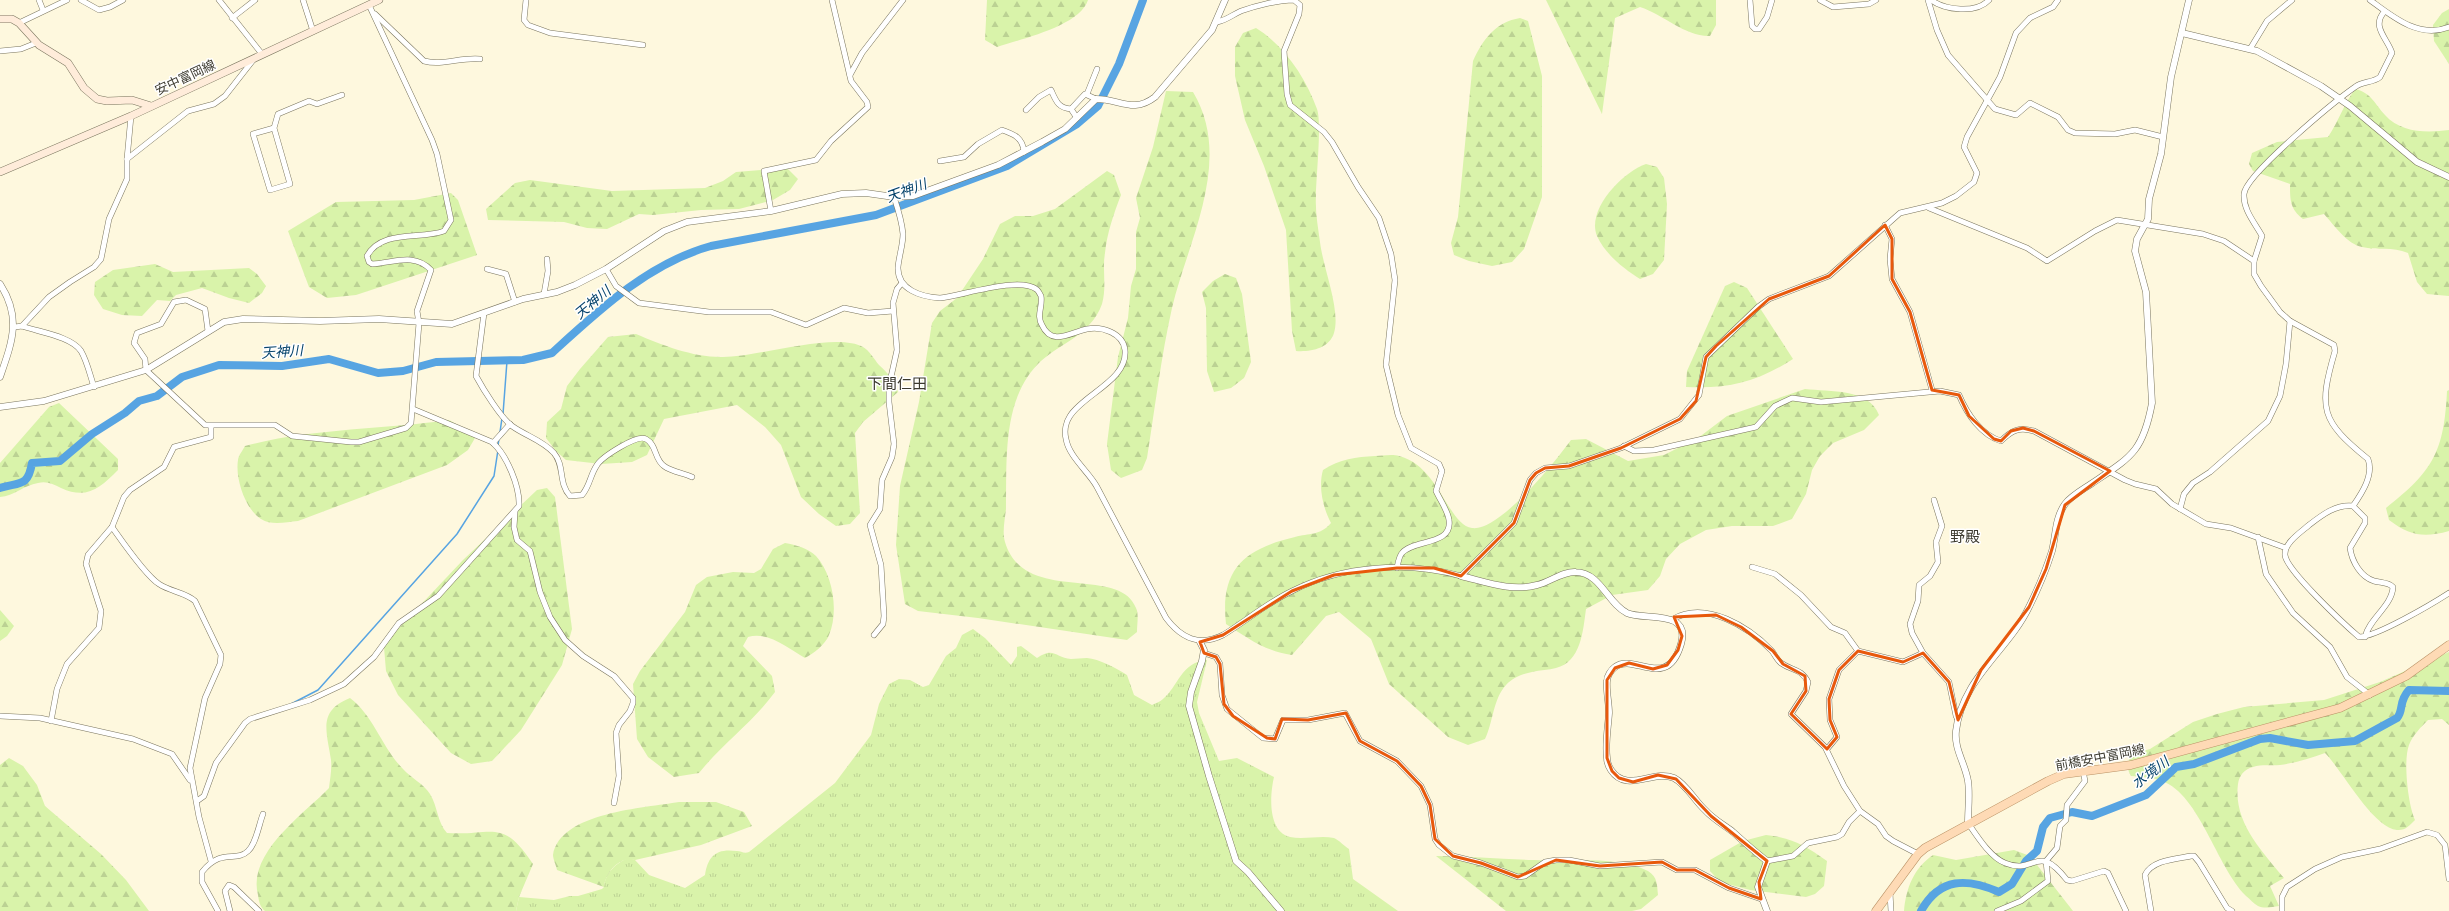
<svg xmlns="http://www.w3.org/2000/svg" width="2449" height="911" font-family="'Exo 2','Noto Sans JP',sans-serif">
	<style>
		.grass { fill: url(#grass-tufts) }
		.forest { fill: url(#forest-firs) }
		.lines { fill: none; stroke-linecap: round; stroke-linejoin: round }
		.stream { stroke: #57a4e2; stroke-width: 1.5 }
		.river { stroke: #57a4e2; stroke-width: 8 }
		.minor-casing { stroke: #7a755e; stroke-width: 6 }
		.tertiary-casing { stroke: #7a755e; stroke-width: 7 }
		.secondary-casing { stroke: #7a755e; stroke-width: 8 }
		.primary-casing { stroke: #ba9266; stroke-width: 9 }
		.minor { stroke: #fff; stroke-width: 5 }
		.tertiary { stroke: #fff; stroke-width: 6 }
		.secondary { stroke: #ffecda; stroke-width: 7 }
		.primary { stroke: #fedab5; stroke-width: 8 }
		.marked { fill: none; stroke: #e8590c; stroke-width: 3; stroke-linejoin: round }
		.labels { text-anchor: middle; dominant-baseline: central; stroke-width: 3; stroke-linejoin: round; paint-order: stroke }
		.street-label { font-size: 13px; fill: #3c3a2f; stroke: #fff }
		.water-label { font-size: 14px; font-style: italic; fill: #07446c; stroke: #fff }
		.quarter-label { font-size: 15px; fill: #3c3a2f; stroke: #fff }
	</style>
	<defs>
		<pattern id="grass-tufts" width="24" height="20" patternUnits="userSpaceOnUse"><rect width="24" height="20" fill="#d9f3aa"/><path d="M3 7l-1-3M5 7V3M7 7l1-3M15 17l-1-3M17 17v-4M19 17l1-3" fill="none" stroke="#bbd193"/></pattern>
		<pattern id="forest-firs" width="22" height="20" patternUnits="userSpaceOnUse"><rect width="22" height="20" fill="#d9f3aa"/><path d="M5 1l3.5 6h-7zM16 11l3.5 6h-7z" fill="#bbd193"/></pattern>
	</defs>
	<rect width="100%" height="100%" fill="#fef8de"/>
	<path class="grass" d="M973,629L985,638L1011,665L1017,656V647L1021,646L1037,658C1054,646 1056,658 1071,659C1076,659 1081,658 1087,658C1099,659 1116,668 1127,675L1134,695L1152,705C1155,703 1160,702 1163,699C1178,687 1181,662 1207,660L1197,702L1199,713L1219,761L1237,758L1274,777C1270,794 1267,831 1290,837C1304,840 1320,835 1334,838C1339,840 1344,846 1349,849L1353,879L1398,911H516L519,897L554,900L570,896H578L602,889L604,887C605,874 616,862 629,858L635,860L649,875L685,888L705,875C708,856 716,848 737,851C741,851 744,854 749,852L835,783L871,735L879,704L889,684L899,679L910,680L923,687L929,685L946,656L956,648L962,635Z"/>
	<g class="forest">
		<path d="M987,0H1088C1080,26 1021,39 997,47L985,40Z"/>
		<path d="M1546,0H1716V25L1710,36C1686,37 1664,15 1640,7L1615,18L1602,114Z"/>
		<polygon points="2449,9 2449,64 2434,41 2433,25 2442,13"/>
		<path d="M1520,18L1528,21L1542,76V197L1524,249L1512,262L1492,266L1469,261L1454,255L1451,243L1458,217L1473,61C1483,39 1496,22 1520,18Z"/>
		<path d="M1256,28C1284,45 1306,78 1317,109C1322,123 1316,178 1316,196C1315,211 1318,227 1320,242C1323,268 1341,310 1334,333C1329,349 1310,352 1296,351L1292,331L1286,230L1264,166L1245,120L1235,76V47L1243,33Z"/>
		<path d="M2356,89C2372,94 2374,103 2385,115C2401,133 2427,133 2449,130V296L2427,294L2417,282L2408,253C2392,246 2378,251 2362,247C2347,244 2334,225 2324,214L2303,219C2290,209 2290,200 2290,184L2253,171L2249,164L2252,153L2277,142L2328,137C2338,123 2347,97 2356,89Z"/>
		<path d="M1166,91L1193,92C1234,160 1188,240 1172,308C1161,357 1155,408 1147,458L1142,470L1121,478L1111,470L1107,444L1118,357L1128,318L1131,286L1136,269V232L1140,218L1136,198L1153,147Z"/>
		<path d="M1646,164L1657,167L1664,178L1667,204L1664,260L1653,274L1640,279C1624,269 1605,254 1597,236C1586,209 1623,172 1646,164Z"/>
		<polygon points="787,168 798,179 790,190 773,200 739,209 701,210 653,215 639,214 607,229 587,228 564,222 488,220 486,209 515,183 530,180 612,191 705,188 723,181 736,172"/>
		<path d="M1107,171L1114,175L1121,195C1114,213 1107,233 1105,253C1102,269 1107,287 1102,304C1090,337 1058,343 1037,365C1002,402 1007,461 1006,509C1005,519 1002,532 1005,542C1024,606 1119,564 1136,608C1139,614 1137,624 1137,632L1127,640L978,618L918,611L905,604L896,545L900,486L919,402L932,323L940,311L957,298L983,259L1000,224L1015,216H1033L1055,209Z"/>
		<polygon points="451,193 458,200 477,255 356,295 327,298 309,287 288,231 336,202 414,200"/>
		<polygon points="155,264 173,272 249,268 257,274 266,286 262,293 249,303 229,298 202,288 176,295 170,301 157,300 142,316 122,315 103,309 94,295 95,282 113,270"/>
		<polygon points="1225,274 1236,278 1242,294 1251,362 1244,378 1231,388 1214,392 1207,371 1206,308 1202,292 1213,281"/>
		<path d="M1734,282L1747,288L1793,359C1757,382 1729,389 1686,387L1687,371L1725,286Z"/>
		<path d="M636,334C662,345 692,357 721,357C756,358 835,331 863,347C869,350 874,359 879,365C888,373 894,380 898,392L863,422L855,433L860,513L850,524L836,526L819,514L801,497L781,445L765,427L737,405L664,419L647,455L632,462L601,464L566,460L556,451L546,438L547,422L561,409L567,386L580,369L608,337Z"/>
		<path d="M1805,389C1830,392 1869,388 1879,415L1864,430L1833,443L1820,456L1812,470L1806,494L1792,519L1773,526H1732L1706,530L1680,544L1666,559L1660,576L1648,590L1612,595L1586,609C1583,631 1581,662 1556,668C1549,670 1540,670 1532,672C1522,674 1513,677 1506,685C1493,699 1493,723 1485,739L1468,745L1448,737L1389,684L1371,639L1339,612L1326,616L1292,655C1267,652 1247,638 1226,624C1220,570 1243,549 1295,537C1309,533 1320,536 1331,523C1323,508 1318,487 1323,470C1340,459 1356,457 1375,456C1382,456 1392,454 1399,456C1439,466 1448,525 1472,528C1499,532 1555,462 1571,440L1586,439L1628,461L1664,455L1698,438L1727,416Z"/>
		<path d="M2449,390V531C2424,538 2410,536 2389,520L2386,508C2433,471 2444,452 2447,391Z"/>
		<path d="M59,403L118,459V470C100,488 87,500 61,488C53,484 47,481 38,483C24,485 14,496 0,497V463L49,407Z"/>
		<path d="M449,420L465,429L475,438L468,450L447,465L298,521C286,522 272,526 261,519C245,509 235,478 238,460C238,456 243,450 245,446C312,428 380,430 449,420Z"/>
		<polygon points="547,488 555,497 572,629 562,665 521,730 492,761 471,764 451,753 398,695 386,671 384,647 397,630 463,560 537,490"/>
		<path d="M785,543C796,545 808,548 816,556C833,575 839,611 829,635C825,645 814,653 805,658C788,648 768,631 748,637L743,646L772,676L775,692C753,722 722,744 699,773L674,777L648,757L637,739L633,684L640,671L685,612L696,585L707,577L733,572L754,573L761,569L773,549Z"/>
		<polygon points="0,610 14,626 7,636 0,641"/>
		<path d="M2449,652V725L2442,719L2428,720C2421,727 2413,735 2409,745C2403,761 2408,804 2415,820C2410,825 2405,831 2397,830C2373,828 2342,770 2325,753C2311,758 2295,763 2280,765C2271,766 2262,764 2253,767C2244,769 2239,776 2238,784C2233,822 2262,851 2284,878L2270,886L2279,906C2272,907 2264,909 2258,906C2254,904 2250,899 2246,896C2216,866 2200,795 2162,781C2153,777 2141,777 2131,776C2126,767 2127,763 2132,754L2150,749L2193,722L2217,714L2244,707L2324,700L2380,682Z"/>
		<path d="M350,698C374,716 382,748 403,769C411,778 424,784 430,794C438,807 437,822 447,833C493,836 502,817 533,864L519,897L516,911H265C260,907 259,902 258,895C247,853 303,815 329,788C330,779 332,769 331,760C327,732 317,711 350,698Z"/>
		<polygon points="9,758 23,766 37,785 45,806 101,854 126,880 149,911 0,911 0,765"/>
		<path d="M679,802H716L744,812L752,826L701,845L635,860C619,855 605,874 604,887L557,870C556,865 553,859 553,855C560,812 645,808 679,802Z"/>
		<path d="M1766,835C1793,838 1805,846 1827,861L1824,886L1815,894L1806,897L1750,890L1720,882L1710,871V860L1743,841Z"/>
		<path d="M2014,850L2030,856L2073,911H1904C1906,888 1914,868 1933,855L1956,860Z"/>
		<path d="M1436,856C1469,856 1501,859 1534,860C1567,862 1619,855 1648,871C1658,877 1657,886 1658,895L1641,909L1632,911H1506Z"/>
	</g>
	<g class="lines">
		<g class="stream">
			<polyline points="503,414 507,361"/>
			<polyline points="500,432 502,418"/>
			<polyline points="498,446 499,438"/>
			<polyline points="291,704 318,690 457,534 494,476 498,450"/>
		</g>
		<g class="river">
			<path d="M0,488C20,482 28,487 32,463L60,461L92,434L125,413L139,401L157,396L182,377L219,365L282,366L329,359L378,373L403,371L436,362L523,360L552,353C599,310 649,263 711,246L876,215L1007,166L1077,124L1098,106L1119,64L1143,0"/>
			<path d="M1921,911C1940,877 1967,878 1999,892L2012,884L2026,861L2037,851L2043,827L2050,818L2072,812L2092,816L2146,795L2176,767L2194,764L2260,739L2270,738L2308,745L2355,741L2397,718C2404,710 2398,702 2409,690L2449,691"/>
		</g>
		<g class="minor-casing">
			<g id="minor">
				<polyline points="39,0 43,10"/>
				<polyline points="81,0 99,10 110,7 123,0"/>
				<polyline points="219,0 262,54"/>
				<polyline points="303,0 313,31"/>
				<polyline points="526,0 524,20 528,25 550,33 643,45"/>
				<polyline points="1750,0 1752,26 1755,29 1759,29 1767,17 1772,0"/>
				<polyline points="1820,0 1833,7 1869,4 1876,0"/>
				<polyline points="1928,0 1937,30 1948,55 1995,109 2016,115 2030,103 2058,117 2068,130 2075,133 2115,134 2135,130 2163,137"/>
				<path d="M1931,0C1945,10 1976,14 1989,0"/>
				<path d="M2370,0C2393,17 2419,39 2449,27"/>
				<path d="M375,14L424,61C442,66 461,57 480,59"/>
				<polyline points="232,18 255,0"/>
				<path d="M1217,22C1227,20 1232,15 1241,11C1255,6 1278,0 1294,0L1300,5L1299,14L1284,51L1287,94L1290,105L1324,132L1332,142L1358,187L1379,218L1391,254L1395,280L1386,365L1398,415L1411,448L1439,464L1442,471L1436,491C1440,500 1448,511 1449,520C1453,546 1413,539 1402,553C1399,556 1398,563 1397,568"/>
				<polyline points="19,23 67,0"/>
				<polyline points="2250,49 2267,21 2292,0"/>
				<polyline points="0,51 21,49 36,43"/>
				<polyline points="850,75 862,53 903,0"/>
				<polyline points="1087,94 1097,69"/>
				<polyline points="1071,109 1085,94 1096,99"/>
				<path d="M1026,110L1039,97L1051,90C1056,101 1058,108 1071,109L1077,118"/>
				<polyline points="274,128 253,134 270,190 290,184 274,128 278,114 309,101 317,104 342,95"/>
				<polyline points="127,159 188,111 214,104 225,96 254,59"/>
				<path d="M940,161L964,157L978,144L1002,130C1014,134 1023,138 1024,152"/>
				<path d="M894,197C898,209 902,222 903,234C903,245 899,256 898,267C897,290 922,297 940,298C961,296 1019,276 1036,289C1038,290 1040,294 1041,296C1043,307 1036,315 1042,325C1052,347 1071,332 1087,329C1102,326 1123,333 1125,350C1128,380 1084,394 1070,416C1066,422 1064,431 1066,439C1069,457 1089,472 1097,487C1120,530 1143,575 1166,618C1181,638 1199,647 1223,635C1246,621 1267,603 1292,591C1343,565 1407,561 1461,576L1514,523L1530,480L1536,473L1545,468L1569,466L1621,448L1680,419L1699,395L1706,357L1758,307L1769,299L1829,276L1900,213L1942,203L1956,196L1974,182L1977,173L1964,147L1967,137L2000,77L2016,33L2030,18L2053,7L2058,0"/>
				<polyline points="1929,208 2027,248 2047,261 2095,231 2117,220 2203,234 2224,241 2254,261"/>
				<polyline points="771,211 764,171 816,160 831,141 868,107 867,102 851,81 832,0"/>
				<polyline points="1885,225 1892,239 1890,259 1892,279 1910,312 1932,390"/>
				<polyline points="487,269 506,274 515,302"/>
				<polyline points="606,269 616,286 639,303 709,312 771,312 806,325 844,308 868,313 893,311"/>
				<polyline points="544,294 548,271 547,259"/>
				<path d="M484,313L476,376C483,389 501,418 512,426C526,436 542,440 554,453C565,466 558,483 570,496L582,495C590,486 590,475 597,465C602,457 637,434 646,439C657,445 654,459 664,466C672,472 684,473 692,477"/>
				<polyline points="22,326 49,297 70,282 94,267 101,259 109,219 127,179 127,159 131,116"/>
				<path d="M15,327L22,326C38,332 71,336 81,351C87,361 90,375 94,387"/>
				<path d="M208,331L205,309L186,300L174,302L161,324L137,333L134,343L145,359L146,370L205,425H275L292,436L351,442H359L406,428L411,423L419,323L417,311L431,270C414,252 393,263 372,264L369,262L367,256C382,229 421,240 444,231L451,220L437,154L432,140L369,5"/>
				<polyline points="493,443 510,424"/>
				<path d="M1624,446L1634,451L1654,450L1756,427L1775,406L1792,398L1821,402L1940,391L1959,395C1967,414 1981,435 2001,441C2012,430 2019,427 2034,431L2125,480L2135,484L2156,489L2172,504L2206,524L2231,528L2286,548"/>
				<path d="M2353,506C2362,493 2374,475 2368,459C2321,421 2318,409 2335,351L2334,345L2290,321L2280,312L2261,286L2254,274V261L2262,236C2255,223 2243,210 2244,194C2245,175 2335,101 2355,87C2362,81 2373,83 2380,77L2392,53C2388,39 2371,27 2384,12"/>
				<polyline points="2180,509 2184,494 2193,483 2210,472 2268,421 2280,396 2286,364 2290,321"/>
				<polyline points="515,512 514,527 517,540 530,551 540,592 550,617 565,640 583,656 614,676 633,698 633,703 630,711 619,725 616,733 619,776 614,803"/>
				<path d="M112,527C122,541 145,575 159,584C171,592 185,592 195,601L221,655L220,664L205,698L190,768L199,817L211,861"/>
				<polyline points="2258,537 2266,574 2293,613 2330,647 2347,677 2370,695"/>
				<polyline points="1752,567 1775,574 1801,595 1831,627 1845,633 1858,651"/>
				<path d="M1673,619C1706,600 1749,627 1772,651C1775,655 1777,660 1781,663C1792,671 1801,668 1808,682L1806,691L1791,714L1825,747L1844,786L1860,811L1878,824L1886,836L1893,841L1918,854"/>
				<polyline points="874,635 883,624 884,616 881,565 870,525 880,509 882,480 892,457 894,444 889,402 889,386 897,350 893,303 897,289 902,283"/>
				<path d="M2365,637C2369,619 2392,606 2393,587C2388,582 2381,583 2374,581C2361,577 2352,562 2350,548L2365,523V518L2353,506C2336,504 2322,515 2309,525C2301,532 2284,543 2285,555C2286,570 2345,625 2359,637C2376,637 2432,604 2449,593"/>
				<polyline points="1204,653 1216,657 1220,664 1222,695 1227,709 1263,738 1275,739 1283,720 1308,720 1345,713 1360,741 1397,761 1421,786 1430,805 1435,839 1439,845 1453,856 1481,863 1518,877 1525,876 1545,862 1556,860 1569,860 1600,866 1662,862 1677,870 1695,870 1729,888 1761,899"/>
				<polyline points="1923,653 1912,633 1910,624 1918,601 1919,585 1930,576 1938,562 1936,542 1942,526 1934,500"/>
				<polyline points="0,716 40,718 133,739 172,754 190,780"/>
				<polyline points="51,721 57,689 67,664 99,628 101,611 86,564 88,555 112,527 124,497 130,490 164,467 174,447 211,437 211,426"/>
				<polyline points="1827,749 1837,737 1830,720 1829,699 1839,670 1858,651 1903,662 1923,653 1949,682 1956,716 1958,720"/>
				<path d="M197,801L204,796L216,763L245,723L250,719L310,700L344,684L374,657L399,623L438,596L519,506C520,487 507,455 492,442L413,409"/>
				<path d="M1968,823C1977,836 1990,857 2005,863C2036,876 2036,841 2067,880L2072,881L2104,871L2108,873L2126,911"/>
				<polyline points="1767,861 1793,856 1808,843 1837,837 1842,834 1849,822 1860,811"/>
				<polyline points="1890,893 1891,911"/>
				<path d="M218,911L202,882V872C222,847 236,863 248,851C256,844 259,824 263,814"/>
				<polyline points="230,911 225,891 229,885 234,887 259,911"/>
				<polyline points="1997,911 2021,901 2048,881 2046,861 2057,848 2060,826 2066,820 2067,805 2085,781 2083,771"/>
				<path d="M2151,911L2145,875C2152,860 2176,859 2191,856H2194L2199,862L2227,908L2232,911"/>
				<polyline points="2282,911 2282,897 2287,887 2315,869 2342,857 2380,849 2427,832 2437,835 2445,845 2449,879"/>
			</g>
		</g>
		<g class="tertiary-casing">
			<g id="tertiary">
				<polyline points="2182,33 2257,51 2321,86 2350,106 2417,162 2449,177"/>
				<path d="M0,284C22,318 12,342 0,377"/>
				<path d="M0,407L44,401L146,370L224,322L243,319L320,321L379,319L452,324L523,299L557,292L575,285L606,269L664,231L687,222L771,211L842,194L866,193L894,197L913,196L998,165L1042,142L1065,129L1096,99C1120,99 1133,114 1155,97L1212,30L1225,0"/>
				<path d="M1461,576C1486,582 1511,592 1537,585C1550,582 1563,571 1576,572C1601,573 1607,603 1627,613C1644,621 1691,608 1681,644C1667,692 1634,652 1615,667C1611,670 1607,676 1607,681C1606,691 1609,703 1609,713C1608,728 1605,744 1607,758C1607,762 1609,767 1611,770C1627,794 1653,769 1674,778C1686,784 1695,801 1705,810C1713,819 1724,825 1733,832C1744,842 1755,852 1767,861L1758,887L1767,911"/>
				<polyline points="1200,642 1204,650 1202,661 1191,692 1189,706 1209,776 1236,861 1248,872 1281,911"/>
				<path d="M1968,823C1968,809 1970,794 1968,781C1965,763 1954,749 1956,731C1962,678 2008,651 2029,607C2038,589 2046,570 2052,551C2056,535 2055,518 2065,504C2071,496 2082,490 2091,484C2131,457 2143,452 2152,403L2146,292L2135,251L2137,239L2148,219L2149,199L2161,154L2171,77L2189,0"/>
			</g>
		</g>
		<g class="secondary-casing">
			<g id="secondary">
				<polyline points="0,19 12,19 19,23 39,45 68,63 84,88 97,99 107,101 132,100 151,106"/>
				<polyline points="0,172 131,116 379,0"/>
			</g>
		</g>
		<g class="primary-casing">
			<polyline id="primary" points="1876,911 1918,854 1925,848 2048,781 2064,774 2131,765 2340,708 2406,676 2449,645"/>
		</g>
		<use href="#minor" class="minor"/>
		<use href="#tertiary" class="tertiary"/>
		<use href="#secondary" class="secondary"/>
		<use href="#primary" class="primary"/>
	</g>
	<path class="marked" d="M1885,225L1892,239V279L1910,312L1932,390L1959,395L1969,416L1994,439L2001,441L2011,431L2023,428L2034,431L2110,471L2065,505L2046,569L2029,607L1981,670L1958,720L1949,682L1923,653L1903,662L1858,651L1839,670L1829,699L1830,720L1837,737L1827,749L1791,714L1806,691L1805,676L1783,664L1773,651L1741,627L1716,615L1674,617L1682,636L1678,650L1667,665L1653,669L1629,663L1615,668L1607,680V758L1612,771L1619,778L1633,782L1658,775L1676,779L1711,816L1767,861L1759,882L1761,899L1729,888L1695,870H1677L1662,862L1600,866L1556,860L1518,877L1481,863L1453,856L1435,839L1430,805L1421,786L1397,761L1360,741L1346,713L1308,720L1282,719L1275,739L1267,738L1233,716L1224,704L1220,664L1216,657L1204,653L1200,642L1223,635L1292,591L1334,575L1397,568H1434L1461,576L1514,523L1530,480L1536,473L1545,468L1569,466L1621,448L1680,419L1696,401L1706,357L1716,346L1769,299L1829,276Z"/>
	<g class="labels">
		<g class="street-label">
			<text transform="translate(185 77) rotate(-25)">安中富岡線</text>
			<text transform="translate(2100 757) rotate(-11)">前橋安中富岡線</text>
		</g>
		<g class="water-label">
			<text transform="translate(906 190) rotate(-20)">天神川</text>
			<text transform="translate(592 302) rotate(-40)">天神川</text>
			<text transform="translate(282 351) rotate(-4)">天神川</text>
			<text transform="translate(2150 772) rotate(-37)">水境川</text>
		</g>
		<g class="quarter-label">
			<text x="897" y="383">下間仁田</text>
			<text x="1965" y="536">野殿</text>
		</g>
	</g>
</svg>
